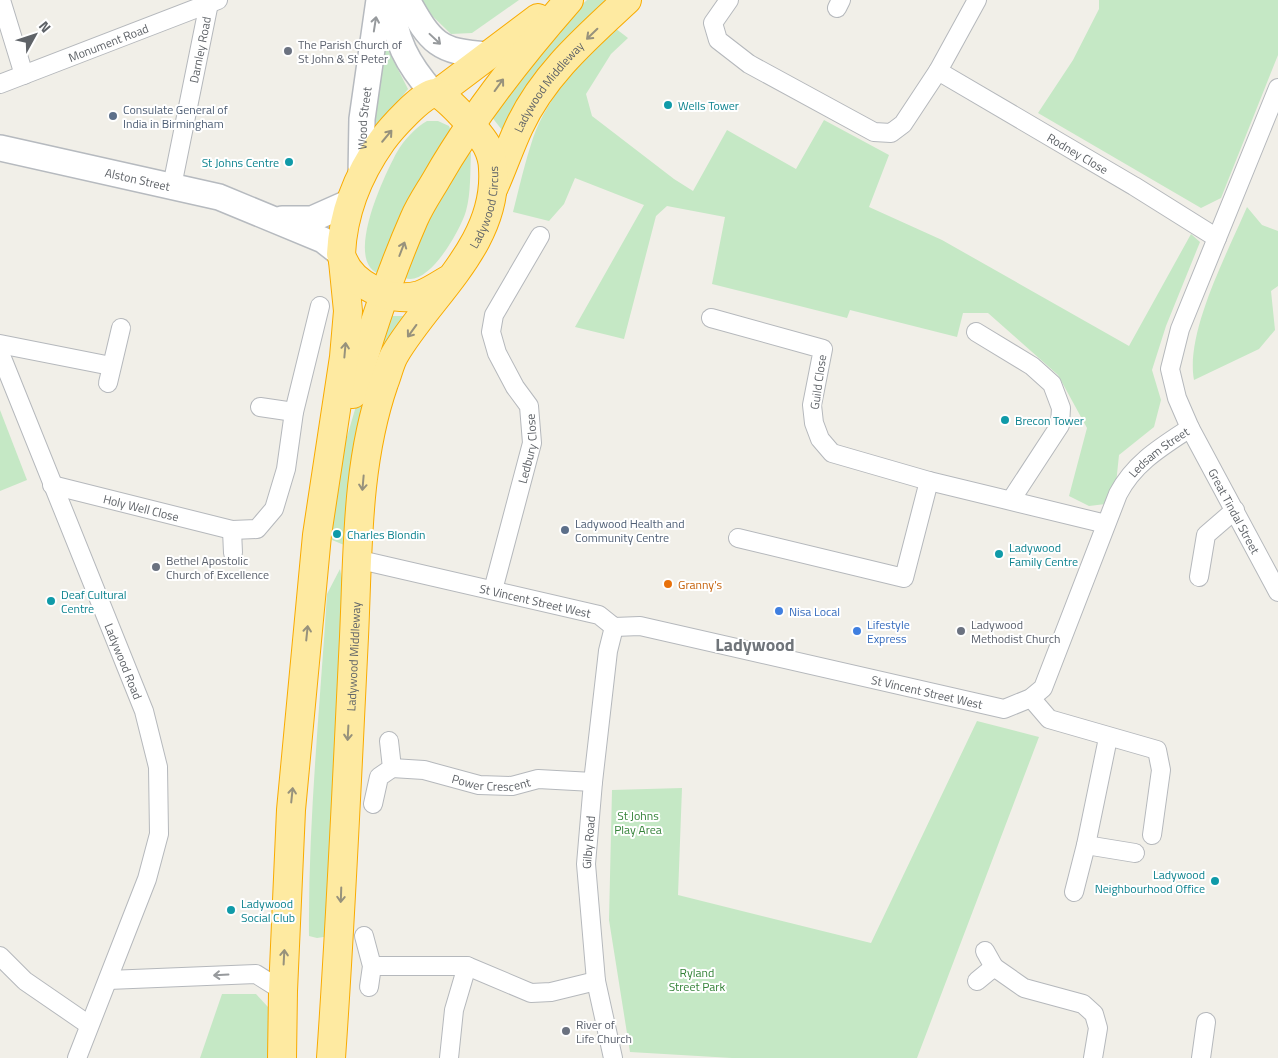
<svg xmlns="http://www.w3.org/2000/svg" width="1278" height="1058" font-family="'Titillium Web',sans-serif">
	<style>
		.green { fill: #c5e8c5 }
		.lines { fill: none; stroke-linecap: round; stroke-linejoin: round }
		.minor-casing { stroke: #b5b8bc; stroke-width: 20 }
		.secondary-casing { stroke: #b6babf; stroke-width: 28 }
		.trunk-casing { stroke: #f9ab00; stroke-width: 30 }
		.minor { stroke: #fff; stroke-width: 18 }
		.secondary { stroke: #fff; stroke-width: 25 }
		.trunk { stroke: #feeaa1; stroke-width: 28 }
		.oneway { stroke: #979a9d }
		.oneway2 { stroke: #97927c }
		.worship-dot { fill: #6b7280; stroke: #fff; stroke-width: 2 }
		.culture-dot { fill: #0f9aa8; stroke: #fff; stroke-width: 2 }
		.service-dot { fill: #5c6f8a; stroke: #fff; stroke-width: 2 }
		.food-dot { fill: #e8710a; stroke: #fff; stroke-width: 2 }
		.shop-dot { fill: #3f7fe0; stroke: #fff; stroke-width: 2 }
		.labels { text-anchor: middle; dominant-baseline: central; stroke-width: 4; stroke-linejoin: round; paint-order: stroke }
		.street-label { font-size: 12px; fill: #5f6368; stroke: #fff }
		.worship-label { font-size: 12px; fill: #5b616d; stroke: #fff; text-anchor: start }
		.culture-label { font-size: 12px; fill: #0d838f; stroke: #fff; text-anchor: start }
		.service-label { font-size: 12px; fill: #4e5e75; stroke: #fff; text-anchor: start }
		.food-label { font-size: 12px; fill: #c56008; stroke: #fff; text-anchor: start }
		.shop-label { font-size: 12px; fill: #366cbe; stroke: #fff; text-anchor: start }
		.park-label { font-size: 12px; fill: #348238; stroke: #fff }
		.district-label { font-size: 18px; font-weight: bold; fill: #70757a; stroke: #fff }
	</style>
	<rect width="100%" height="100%" fill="#f1efe8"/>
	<g class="green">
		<polygon points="420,0 519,0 472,33 451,34 420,4"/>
		<path d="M587,0H609C564,37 530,78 502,130L491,116L574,12Z"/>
		<polygon points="1099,0 1278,0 1278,55 1221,198 1201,208 1038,113 1073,60 1099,9"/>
		<path d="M615,28L628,38L611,54L586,94L592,116L674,179L693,191L727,130L796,169L824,120L889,155L869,207L942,240L1129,346L1191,234L1200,242L1166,326L1152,370L1161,400L1154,427L1119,455L1114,503L1089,506L1069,496L1087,428L1058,375L988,313H963L957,337L850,310L847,318L712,284L725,217L667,206L656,216L624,339L575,327L644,205L575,178L564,204L549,221L513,212C519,188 525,162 533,138C548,96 583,58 615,28Z"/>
		<polygon points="386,46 408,89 372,136 382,48"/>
		<path d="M427,121H438L449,126L451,131L383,272L377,273C345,257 385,174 397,152C404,140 415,128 427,121Z"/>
		<path d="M467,151L471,153C470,171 471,193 466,211C461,229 429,287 405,278L425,223Z"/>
		<path d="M1247,207L1262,225L1278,231V286L1271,291L1275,330L1259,349L1194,380C1185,332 1228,252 1247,207Z"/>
		<polygon points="389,316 407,316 349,547 332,540 335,492 342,454 370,358"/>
		<polygon points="0,410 27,480 0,491"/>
		<path d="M340,569L348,608L330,936L317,938L309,936C308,821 320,708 327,594Z"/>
		<polygon points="977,721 1039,737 917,1058 732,1058 630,1052 609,920 612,790 682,788 678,895 871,943"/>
		<polygon points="222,994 256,994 268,1007 270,1058 200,1058"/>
	</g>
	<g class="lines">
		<g class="minor-casing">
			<g id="minor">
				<polyline points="1,0 24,75"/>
				<path id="s1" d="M729,0L713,23L718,40L749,64L874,132L891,133L903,124L938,71L1134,186L1217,238"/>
				<polyline points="837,8 841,0"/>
				<polyline points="938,71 977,0"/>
				<path id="s2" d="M0,84L218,0"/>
				<path id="s3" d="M1278,88L1180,329L1170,369L1177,398L1190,428L1278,592"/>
				<path id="s4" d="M172,186L209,3"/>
				<polyline points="711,318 823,349 812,405 814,423 820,439 832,453 929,481 1106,524"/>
				<polyline points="976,332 1032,366 1052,384 1061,408 1060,425 1011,500"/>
				<polyline points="0,344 111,366"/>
				<path id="s5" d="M0,353L144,711L158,767L159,834L147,879L77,1058"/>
				<polyline points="108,383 121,328"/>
				<polyline points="260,407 294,412"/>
				<path id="s6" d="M52,485L232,530L257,529L274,509L286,469L294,412L320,306"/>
				<polyline points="232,530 233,553"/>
				<polyline points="738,538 904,578 929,481"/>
				<path id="s7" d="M356,559L599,615L614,627L640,626L1004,709L1031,698L1043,688L1118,494C1134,463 1161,447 1190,428"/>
				<polyline points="1199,577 1206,535 1235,510"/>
				<path id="s8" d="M493,590L532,443L529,406L515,387L497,353L491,332L494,315L540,236"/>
				<polyline points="1031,698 1049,719 1157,750 1161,770 1152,835"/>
				<path id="s9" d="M392,768L424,770L479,785L512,786L538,779L593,782"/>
				<polyline points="373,804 379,777 392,768 389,741"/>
				<polyline points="1086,845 1135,853"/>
				<polyline points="1074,892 1086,845 1108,738"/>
				<polyline points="364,936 372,966 369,987"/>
				<polyline points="985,951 994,967"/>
				<polyline points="0,956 25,981 89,1025"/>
				<polyline points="372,966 467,966 531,993 551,992 596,981"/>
				<polyline points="108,980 256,974 283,991"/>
				<polyline points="977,981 994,967 1024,988 1083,1004 1094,1014 1098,1028 1093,1058"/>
				<polyline points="449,1058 454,1010 467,966"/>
				<path id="s10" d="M613,1058L596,981L586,864L593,782L608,651L614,627"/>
				<polyline points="1201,1058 1206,1022"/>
			</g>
		</g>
		<g class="secondary-casing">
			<g id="secondary">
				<path d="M392,0C393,38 408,65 433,93"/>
				<path d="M407,0C431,43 438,52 488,55"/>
				<path id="s11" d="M0,148L219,197L323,240L341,254"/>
				<path id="s12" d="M361,177L362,119L379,0"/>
				<polyline points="282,219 312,219 348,203"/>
			</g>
		</g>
		<g class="trunk-casing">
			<g id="trunk">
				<polyline points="437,94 538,18"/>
				<path id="s13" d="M494,187C503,167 510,146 519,127C543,75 586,38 627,0"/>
				<path d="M353,394C370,334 389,276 414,219C420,205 429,192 436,180C473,115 520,56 569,0"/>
				<polyline points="282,1058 283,991 291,810 317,535 344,357 348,311 343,261"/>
				<path id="s14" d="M331,1058C341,918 347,777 354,637C358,551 356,464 384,383C388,373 390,362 395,354C430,295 498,244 493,169C493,162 490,152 487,146C481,135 447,96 436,93C424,91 389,131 382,141C358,175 343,212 341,254C349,284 390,304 420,295C431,291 442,283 451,278"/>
			</g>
		</g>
		<use href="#minor" class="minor"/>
		<use href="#secondary" class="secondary"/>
		<use href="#trunk" class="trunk"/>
	</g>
	<defs><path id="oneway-shaft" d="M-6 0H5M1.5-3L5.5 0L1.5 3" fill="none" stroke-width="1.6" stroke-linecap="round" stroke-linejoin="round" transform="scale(1.25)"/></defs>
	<g class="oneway">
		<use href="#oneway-shaft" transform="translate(375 24) rotate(-81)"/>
		<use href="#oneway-shaft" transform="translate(435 39) rotate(43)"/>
		<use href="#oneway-shaft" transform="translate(221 975) rotate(177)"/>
	</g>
	<g class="oneway2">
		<use href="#oneway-shaft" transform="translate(592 34) rotate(136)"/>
		<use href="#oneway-shaft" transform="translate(499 85) rotate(-54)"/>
		<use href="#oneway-shaft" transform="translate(387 136) rotate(-50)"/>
		<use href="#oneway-shaft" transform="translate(402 249) rotate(-69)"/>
		<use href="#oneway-shaft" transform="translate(412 331) rotate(126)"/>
		<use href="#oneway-shaft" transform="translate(345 350) rotate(-85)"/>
		<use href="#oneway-shaft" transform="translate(363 483) rotate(95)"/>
		<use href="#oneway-shaft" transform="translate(307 633) rotate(-84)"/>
		<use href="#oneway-shaft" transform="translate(348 733) rotate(93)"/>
		<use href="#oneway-shaft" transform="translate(292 795) rotate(-84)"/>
		<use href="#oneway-shaft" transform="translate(341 895) rotate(92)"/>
		<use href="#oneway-shaft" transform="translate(284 957) rotate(-87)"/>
	</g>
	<g class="worship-dot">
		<circle cx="288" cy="51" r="5"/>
		<circle cx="156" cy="567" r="5"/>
		<circle cx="961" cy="631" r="5"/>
		<circle cx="566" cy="1031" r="5"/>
	</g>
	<g class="culture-dot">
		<circle cx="668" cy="105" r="5"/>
		<circle cx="289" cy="162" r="5"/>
		<circle cx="1005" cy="420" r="5"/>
		<circle cx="337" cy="534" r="5"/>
		<circle cx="999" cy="554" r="5"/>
		<circle cx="51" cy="601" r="5"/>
		<circle cx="1215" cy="881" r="5"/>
		<circle cx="231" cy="910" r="5"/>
	</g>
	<g class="service-dot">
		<circle cx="113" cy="116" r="5"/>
		<circle cx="565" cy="530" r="5"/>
	</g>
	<circle class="food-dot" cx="668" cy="584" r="5"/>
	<g class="shop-dot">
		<circle cx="779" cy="611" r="5"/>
		<circle cx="857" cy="631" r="5"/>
	</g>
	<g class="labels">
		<g class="street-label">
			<text stroke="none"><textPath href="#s2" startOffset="116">Monument Road</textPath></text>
			<text stroke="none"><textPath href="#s4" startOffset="139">Darnley Road</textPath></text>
			<text stroke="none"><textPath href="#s13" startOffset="115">Ladywood Middleway</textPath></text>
			<text stroke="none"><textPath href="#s12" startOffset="59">Wood Street</textPath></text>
			<text stroke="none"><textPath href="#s1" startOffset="485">Rodney Close</textPath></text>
			<text stroke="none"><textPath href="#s11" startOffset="141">Alston Street</textPath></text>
			<text stroke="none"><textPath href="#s14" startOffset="884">Ladywood Circus</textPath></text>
			<text transform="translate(818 382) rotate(-82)">Guild Close</text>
			<text stroke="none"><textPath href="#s8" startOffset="146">Ledbury Close</textPath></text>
			<text stroke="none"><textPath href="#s7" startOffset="980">Ledsam Street</textPath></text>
			<text stroke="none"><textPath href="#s6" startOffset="92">Holy Well Close</textPath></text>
			<text stroke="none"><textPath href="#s3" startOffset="458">Great Tindal Street</textPath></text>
			<text stroke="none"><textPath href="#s7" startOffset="184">St Vincent Street West</textPath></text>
			<text stroke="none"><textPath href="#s14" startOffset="402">Ladywood Middleway</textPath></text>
			<text stroke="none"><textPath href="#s5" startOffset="332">Ladywood Road</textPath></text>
			<text stroke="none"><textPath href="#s7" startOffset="589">St Vincent Street West</textPath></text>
			<text stroke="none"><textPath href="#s9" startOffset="101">Power Crescent</textPath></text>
			<text stroke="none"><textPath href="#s10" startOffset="218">Gilby Road</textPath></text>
		</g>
		<g class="worship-label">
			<text x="298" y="44">The Parish Church of<tspan x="298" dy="14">St John &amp; St Peter</tspan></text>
			<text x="166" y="560">Bethel Apostolic<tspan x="166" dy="14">Church of Excellence</tspan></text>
			<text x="971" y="624">Ladywood<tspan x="971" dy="14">Methodist Church</tspan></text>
			<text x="576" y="1024">River of<tspan x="576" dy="14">Life Church</tspan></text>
		</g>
		<g class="culture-label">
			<text x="678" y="105">Wells Tower</text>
			<text x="279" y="162" text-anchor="end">St Johns Centre</text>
			<text x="1015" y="420">Brecon Tower</text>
			<text x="347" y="534">Charles Blondin</text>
			<text x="1009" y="547">Ladywood<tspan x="1009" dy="14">Family Centre</tspan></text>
			<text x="61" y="594">Deaf Cultural<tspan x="61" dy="14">Centre</tspan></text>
			<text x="1205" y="874" text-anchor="end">Ladywood<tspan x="1205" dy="14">Neighbourhood Office</tspan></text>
			<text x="241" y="903">Ladywood<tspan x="241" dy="14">Social Club</tspan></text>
		</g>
		<g class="service-label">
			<text x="123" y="109">Consulate General of<tspan x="123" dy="14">India in Birmingham</tspan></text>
			<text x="575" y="523">Ladywood Health and<tspan x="575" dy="14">Community Centre</tspan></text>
		</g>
		<g class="food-label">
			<text x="678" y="584">Granny's</text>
		</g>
		<g class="shop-label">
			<text x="789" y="611">Nisa Local</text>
			<text x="867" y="624">Lifestyle<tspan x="867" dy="14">Express</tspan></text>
		</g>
		<g class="park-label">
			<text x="638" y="815">St Johns<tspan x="638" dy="14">Play Area</tspan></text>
			<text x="697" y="972">Ryland<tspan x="697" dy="14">Street Park</tspan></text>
		</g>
		<g class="district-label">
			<text x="755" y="644">Ladywood</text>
		</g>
	</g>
	<g transform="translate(35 35) rotate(50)" stroke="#ffffff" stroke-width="4" paint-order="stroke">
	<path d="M0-4L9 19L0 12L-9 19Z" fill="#5f6368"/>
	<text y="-8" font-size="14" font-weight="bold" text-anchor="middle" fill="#5f6368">N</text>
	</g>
</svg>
